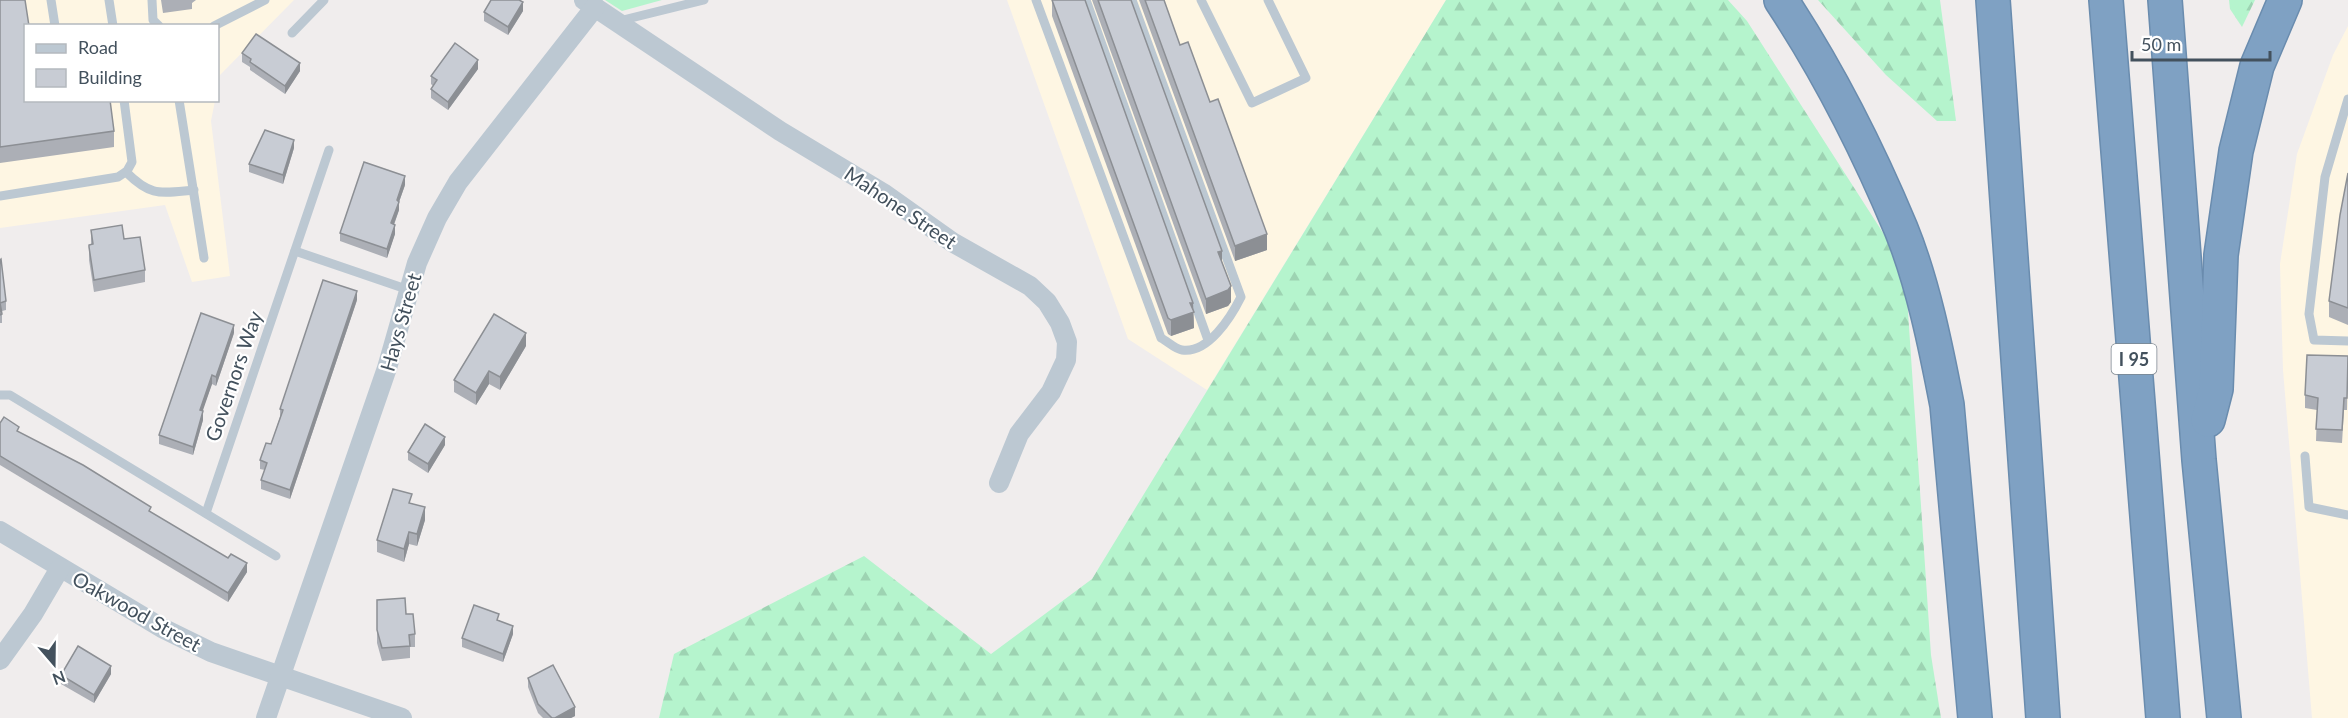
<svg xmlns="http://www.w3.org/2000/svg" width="2348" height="718" font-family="Lato,sans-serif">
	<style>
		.commercial { fill: #fef6e3 }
		.grass { fill: #b5f4cd }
		.forest { fill: url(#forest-firs) }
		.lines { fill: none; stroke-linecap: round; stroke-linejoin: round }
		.motorway-casing { stroke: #6a8cae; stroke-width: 36 }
		.service { stroke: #bcc8d2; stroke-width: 9 }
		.minor { stroke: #bcc8d2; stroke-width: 20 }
		.motorway { stroke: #7fa1c3; stroke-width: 33 }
		.wall { fill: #acafb6 }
		.shaded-wall { fill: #8c8f94 }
		.building { fill: #c8ccd4; stroke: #8c8f94; stroke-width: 1.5 }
		.labels { text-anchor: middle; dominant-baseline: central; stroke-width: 4.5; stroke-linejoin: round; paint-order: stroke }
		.shield { fill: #fff; stroke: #7b858e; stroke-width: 1.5 }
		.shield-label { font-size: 18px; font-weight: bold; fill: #43515d }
		.street-label { font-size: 20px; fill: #43515d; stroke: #fff }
	</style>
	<defs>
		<pattern id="forest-firs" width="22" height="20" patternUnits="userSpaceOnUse" patternTransform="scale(1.5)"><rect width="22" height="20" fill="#b5f4cd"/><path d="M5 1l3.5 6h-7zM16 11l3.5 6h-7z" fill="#9dd3b2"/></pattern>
	</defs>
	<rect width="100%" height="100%" fill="#f0eded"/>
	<g class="commercial">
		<polygon points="0,0 294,0 220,75 218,89 218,26 26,26 26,100 215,101 211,121 230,276 192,282 165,205 0,228"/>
		<polygon points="1007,0 1446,0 1207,390 1128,339"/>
		<polygon points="2348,26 2348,718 2312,718 2283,370 2280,264 2297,154 2333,55"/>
	</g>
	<polygon class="grass" points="605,0 662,0 622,11"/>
	<g class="forest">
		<polygon points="1446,0 1728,0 1747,21 1905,267 1931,655 1941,718 659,718 674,654 864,556 991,654 1092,579"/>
		<polygon points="1818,0 1940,0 1956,121 1937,121 1886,75"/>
		<polygon points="2229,0 2255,0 2242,27 2230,9"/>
	</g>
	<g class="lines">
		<g class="motorway-casing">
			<g id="motorway">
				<path d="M1781,0C1828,71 1868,150 1901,229C1923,283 1936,348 1947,405L1975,718"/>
				<polyline points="1993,0 2043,718"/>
				<polyline points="2106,0 2163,718"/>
				<polyline points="2165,0 2199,460 2224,718"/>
				<polyline points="2208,420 2216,389 2221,255 2236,151 2257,66 2285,0"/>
			</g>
		</g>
		<g class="service">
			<polyline points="51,0 55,26"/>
			<polyline points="109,0 113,26"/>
			<polyline points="152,0 153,20 159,26"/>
			<path d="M1036,0L1161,338C1167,341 1175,349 1182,350C1208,354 1231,317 1241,297L1132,0"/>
			<polyline points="1086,0 1208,340"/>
			<polyline points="1201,0 1252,103 1306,78 1268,0"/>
			<polyline points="619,21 704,0"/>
			<polyline points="214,26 265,0"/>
			<polyline points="292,33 324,0"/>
			<polyline points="2348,99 2325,177 2309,314 2314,340 2348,341"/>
			<polyline points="179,100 204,258"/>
			<path d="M126,172C151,197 160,193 194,190"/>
			<polyline points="0,196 118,177 127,171 132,162 124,100"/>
			<polyline points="295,251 409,290"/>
			<polyline points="0,395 10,395 276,556"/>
			<polyline points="2305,456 2309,507 2348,515"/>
			<polyline points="206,513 329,150"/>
		</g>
		<g class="minor">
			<polyline points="584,0 780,131 883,193 952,242 1030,286 1047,302 1060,323 1067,342 1066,360 1051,392 1019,434 999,483"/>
			<polyline points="0,531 162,628 211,652 402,718"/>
			<polyline points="0,660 33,614 60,568"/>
			<polyline points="266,718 387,368 417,263 437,218 458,182 595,7"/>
		</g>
		<use href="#motorway" class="motorway"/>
	</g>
	<g class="wall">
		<polygon points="0,0 26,100 114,131 114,147 0,163"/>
		<polygon points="161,0 196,0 192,3 192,9 163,13"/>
		<polygon points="1052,0 1193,303 1194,328 1171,336 1168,334 1052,16"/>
		<polygon points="1092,0 1131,0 1222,264 1231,302 1228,306 1206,314"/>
		<polygon points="1139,0 1164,0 1180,45 1210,102 1267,250 1235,261"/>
		<polygon points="523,11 508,35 484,21 484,12"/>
		<polygon points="242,53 300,71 285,94 250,70 250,67 242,62"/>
		<polygon points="478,69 448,110 431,98 431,89 433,86 431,84 431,76"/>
		<polygon points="294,148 283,184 249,172 249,164"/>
		<polygon points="2348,173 2348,325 2329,317 2329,301"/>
		<polygon points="405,185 399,202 399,210 394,225 395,234 387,258 340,241 340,233"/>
		<polygon points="91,230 124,239 145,270 145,282 94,292 89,260 89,245 91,244"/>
		<polygon points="0,260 6,301 6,310 2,311 2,323 0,323"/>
		<polygon points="357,300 290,499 261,489 261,480 265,470 260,469 260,460 271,444 280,417 280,409"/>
		<polygon points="234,333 216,386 212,384 202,411 203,420 193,455 159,444 159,435"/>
		<polygon points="526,346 500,390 489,384 476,405 454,392 454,380"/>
		<polygon points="2348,356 2347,410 2344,410 2342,443 2316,441 2317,410 2305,408 2305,395"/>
		<polygon points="0,423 19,433 151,512 247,572 228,602 0,465"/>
		<polygon points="445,445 428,473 408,460 408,452"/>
		<polygon points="412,503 425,520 417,546 409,544 404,562 377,552 377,540"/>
		<polygon points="377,600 406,614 415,634 415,647 410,647 410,658 382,661 377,643"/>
		<polygon points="499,620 513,634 503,662 462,647 462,638"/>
		<polygon points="111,674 94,703 61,684 61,675"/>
		<polygon points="528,678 575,716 571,718 543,718 538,713 528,687"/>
	</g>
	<g class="shaded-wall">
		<polygon points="523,2 523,11 508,35 508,27"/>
		<polygon points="478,60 478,69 448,110 448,102"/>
		<polygon points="300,63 300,71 285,94 285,86"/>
		<polygon points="294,140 294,148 283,184 283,175"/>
		<polygon points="405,176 405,185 399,202 399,210 391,232 391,223 397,200"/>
		<polygon points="395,225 395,234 387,258 387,249"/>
		<polygon points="1267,234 1267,250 1235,261 1235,246"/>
		<polygon points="1222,251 1222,266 1218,252"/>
		<polygon points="1231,286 1231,302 1228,306 1206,314 1206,299"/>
		<polygon points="357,291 357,300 290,499 290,490"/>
		<polygon points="1190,303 1193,303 1194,328 1171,336 1171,320"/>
		<polygon points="234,325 234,333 216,386 216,377"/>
		<polygon points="526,333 526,346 500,390 500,377"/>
		<polygon points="489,371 489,384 476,405 476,393"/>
		<polygon points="212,375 212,384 200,419 200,410"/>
		<polygon points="203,411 203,420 193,455 193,447"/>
		<polygon points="445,437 445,445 428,473 428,464"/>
		<polygon points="425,507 425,520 417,546 417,534"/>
		<polygon points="409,532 409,544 404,562 404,549"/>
		<polygon points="247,563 247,572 228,602 228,593"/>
		<polygon points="513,626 513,634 503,662 503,654"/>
		<polygon points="111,666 111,674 94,703 94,695"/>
		<polygon points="575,707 575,716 571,718 555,718"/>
	</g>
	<g class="building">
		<polygon points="0,0 25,0 29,26 26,26 26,100 110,100 114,131 0,147"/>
		<polygon points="491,0 519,0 523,2 508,27 484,12"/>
		<polygon points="1052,0 1085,0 1193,303 1190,303 1194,312 1171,320 1168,318"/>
		<polygon points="1098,0 1131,0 1222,251 1218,252 1231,286 1228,290 1206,299"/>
		<polygon points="1145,0 1164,0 1180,45 1188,42 1210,102 1218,99 1267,234 1235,246"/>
		<polygon points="256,34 300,63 285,86 250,62 251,59 242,53"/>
		<polygon points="455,43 478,60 448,102 431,89 437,80 431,76"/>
		<polygon points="265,130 294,140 283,175 249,164"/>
		<polygon points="364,162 405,176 397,200 399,202 391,223 395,225 387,249 340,233"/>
		<polygon points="2348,173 2348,308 2329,301 2340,215"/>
		<polygon points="122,225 124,239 140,237 145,270 94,280 89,247 89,245 93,244 91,230"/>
		<polygon points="1,259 6,301 0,303 2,314 0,315 0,260"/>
		<polygon points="323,280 357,291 290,490 261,480 267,463 260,460 266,443 271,444 283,410 280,409"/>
		<polygon points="201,313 234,325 216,377 212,375 200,410 203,411 193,447 159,435"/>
		<polygon points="494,314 526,333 500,377 489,371 476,393 454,380"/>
		<polygon points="2307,355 2348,356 2347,398 2344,398 2342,430 2316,429 2318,398 2305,395"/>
		<polygon points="4,417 19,427 17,431 83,465 151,507 149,511 228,558 231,554 247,563 228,593 0,456 0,423"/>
		<polygon points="425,424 445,437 428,464 408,452"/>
		<polygon points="393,489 412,494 409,503 425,507 417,534 409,532 404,549 377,540"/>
		<polygon points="405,598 406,614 413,614 415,634 409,635 410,646 382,648 377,630 377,600"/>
		<polygon points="474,605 499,614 497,620 513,626 503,654 462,638"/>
		<polygon points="78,646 111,666 94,695 61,675"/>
		<polygon points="553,665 575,707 555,718 552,718 538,704 528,678"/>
	</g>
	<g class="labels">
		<rect class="shield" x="2111.5" y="344" width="45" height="30" rx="4.5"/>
		<g class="shield-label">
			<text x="2134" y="359">I 95</text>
		</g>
		<g class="street-label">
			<text transform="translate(901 207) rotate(34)">Mahone Street</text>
			<text transform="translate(400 322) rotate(-74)">Hays Street</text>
			<text transform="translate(233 376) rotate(-71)">Governors Way</text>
			<text transform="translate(137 611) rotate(29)">Oakwood Street</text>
		</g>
	</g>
	<rect x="24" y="24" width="195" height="78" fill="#ffffff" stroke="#b4b9be" stroke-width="1.5"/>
	<rect x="36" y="44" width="30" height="9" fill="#bcc8d2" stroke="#b4b9be" stroke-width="1.5"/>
	<text x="78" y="54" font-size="18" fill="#43515d">Road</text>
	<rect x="36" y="69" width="30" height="18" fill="#c8ccd4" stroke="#b4b9be" stroke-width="1.5"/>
	<text x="78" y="84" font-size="18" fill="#43515d">Building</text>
	<g transform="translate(54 664) rotate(160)" stroke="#ffffff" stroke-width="4.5" paint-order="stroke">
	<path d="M0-4.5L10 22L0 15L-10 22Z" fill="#43515d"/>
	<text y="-9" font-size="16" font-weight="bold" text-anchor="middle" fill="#43515d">N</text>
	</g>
	<path d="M2132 51v9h138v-9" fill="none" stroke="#43515d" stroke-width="3"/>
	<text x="2141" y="51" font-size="18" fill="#43515d" stroke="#ffffff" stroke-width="4.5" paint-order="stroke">50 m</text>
</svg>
